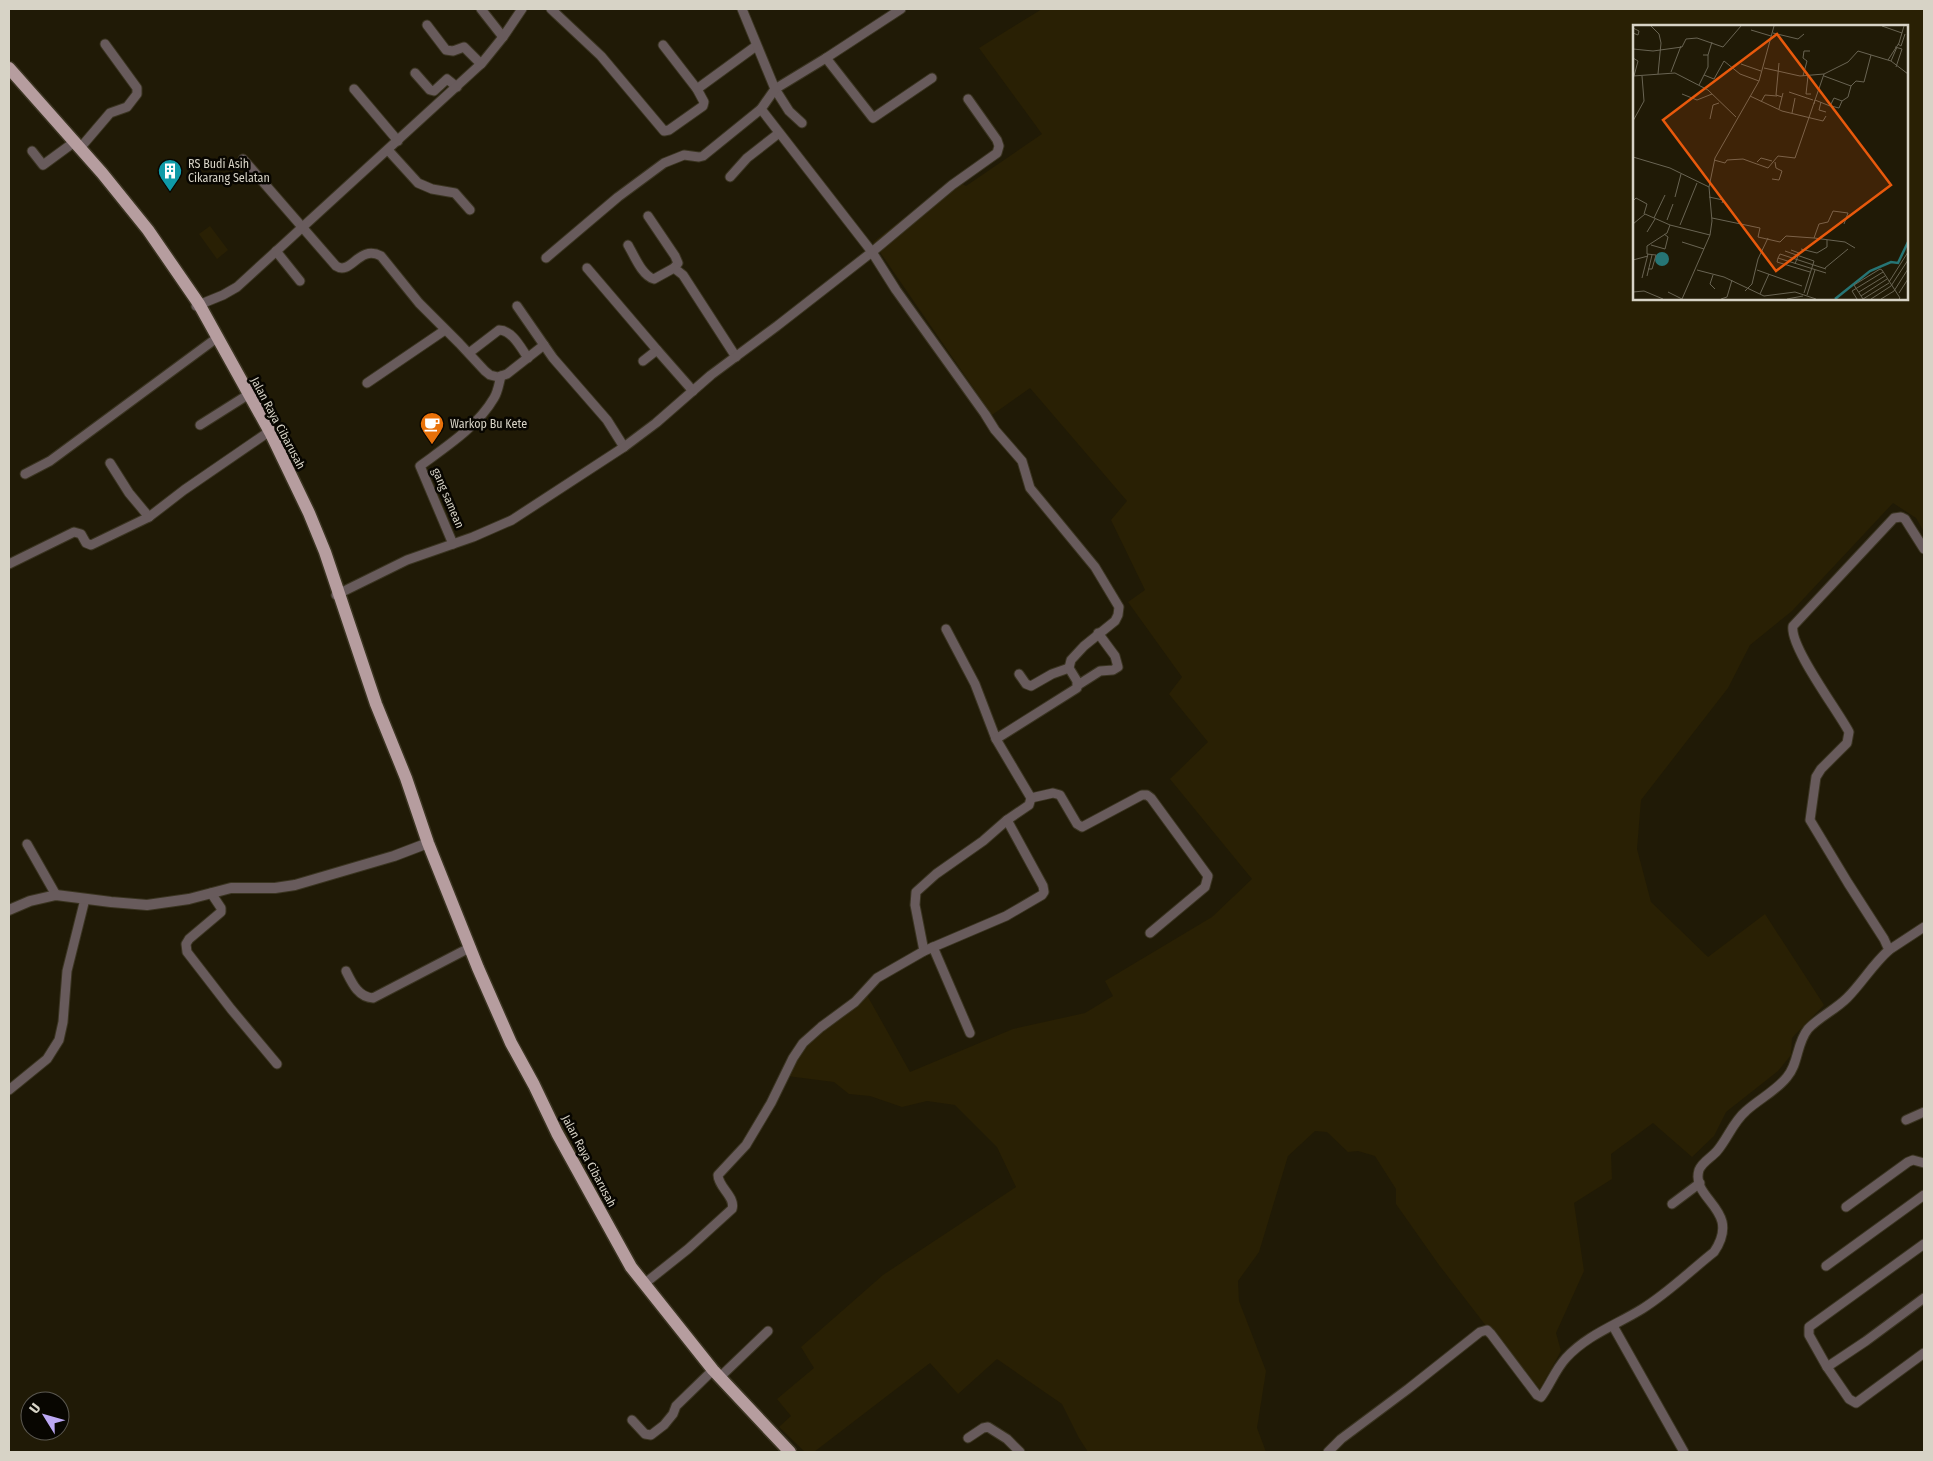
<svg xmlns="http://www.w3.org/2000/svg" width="1933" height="1461" font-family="'Fira Sans Condensed',sans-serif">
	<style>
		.built { fill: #292004; fill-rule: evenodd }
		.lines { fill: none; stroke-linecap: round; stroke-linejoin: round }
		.minor-casing { stroke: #3a3421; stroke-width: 11 }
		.tertiary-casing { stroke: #3a3421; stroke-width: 12 }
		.primary-casing { stroke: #3a3421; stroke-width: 15 }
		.minor { stroke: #685b5c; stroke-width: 9 }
		.tertiary { stroke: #685b5c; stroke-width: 10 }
		.primary { stroke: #b69d9f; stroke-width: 12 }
		.labels { text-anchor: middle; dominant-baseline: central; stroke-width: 5; stroke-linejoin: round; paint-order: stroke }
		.poi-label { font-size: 12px; fill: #d7d3c6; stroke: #080601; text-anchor: start }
		.street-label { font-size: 12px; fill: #d7d3c6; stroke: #080601 }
		.inset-river { fill: none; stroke: #267575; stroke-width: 2.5 }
		.inset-road { fill: none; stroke: #696453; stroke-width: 1 }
		.view { fill: #e8590c; fill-opacity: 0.15; stroke: #e8590c; stroke-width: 2.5 }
		.inset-edge { fill: none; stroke: #d7d3c6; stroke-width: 2.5 }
	</style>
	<rect width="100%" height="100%" fill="#201a06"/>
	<g class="built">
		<path d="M1042,9H1924V532L1916,518L1893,503L1792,611L1750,645L1728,688L1641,800L1637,849L1651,902L1708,957L1765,914L1824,1005L1792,1038L1791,1055L1778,1071L1726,1112L1714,1136L1692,1157L1653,1123L1611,1154L1612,1179L1574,1203L1584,1271L1556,1333L1561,1351L1538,1393L1439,1265L1396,1204V1189L1375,1156L1358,1151L1348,1152L1327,1132L1315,1131L1288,1156L1259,1252L1238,1281L1239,1301L1266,1371L1257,1428L1266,1452H1088L1079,1438L1062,1404L997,1359L958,1394L930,1363L814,1452H805L779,1427L791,1416L777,1399L814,1368L801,1347L883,1275L1016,1187L997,1147L955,1105L927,1101L902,1107L870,1096L849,1094L834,1082L787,1076L806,1039L851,1006L863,988L910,1072L1013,1029L1085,1013L1113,996L1105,981L1212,917L1252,879L1170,779L1208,742L1169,694L1182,677L1128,602L1145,590L1111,520L1127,501L1030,388L992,415L873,242L954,179L966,186L1042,134L979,48ZM1634,26H1907V299H1634Z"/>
		<polygon points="210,226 228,250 217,259 199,234"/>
	</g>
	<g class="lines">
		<g class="minor-casing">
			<g id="minor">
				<polyline points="481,9 503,37"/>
				<polyline points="551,9 601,56 664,131 669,130 703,106 704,102 697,89"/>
				<polyline points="427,25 446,50 453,51 464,47 481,64"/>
				<polyline points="663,45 697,89 756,46"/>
				<polyline points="826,58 873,118 932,78"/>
				<polyline points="415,73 430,90 434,91 447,79 457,87"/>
				<polyline points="354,89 398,141"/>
				<polyline points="802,123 789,111 775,89 826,58 901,9"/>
				<polyline points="81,147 110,113 127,107 137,94 137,88 105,44"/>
				<polyline points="388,150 418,183 432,189 455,193 470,210"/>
				<polyline points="32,151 43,165 73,143"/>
				<path d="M243,159L336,266C351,276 359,244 381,256L419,303L459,343L485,371L490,375L498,377L507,374L544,345"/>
				<polyline points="730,177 747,158 779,133"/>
				<polyline points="648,216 675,256 678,263 674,268"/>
				<path d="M628,245C634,255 642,276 654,279L674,268L683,275L736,357"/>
				<polyline points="276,251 300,281"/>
				<polyline points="546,258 618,197 664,163 684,155 699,157 703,156 761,109"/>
				<polyline points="587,268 657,350"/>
				<polyline points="196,306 223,295 237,287 482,63 503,37 522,9"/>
				<polyline points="517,306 553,358 607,420 624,447"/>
				<path d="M469,353L499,330C512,330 521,348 528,358"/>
				<polyline points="643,361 657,350 693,391"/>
				<polyline points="367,383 445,330"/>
				<polyline points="200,425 246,396"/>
				<polyline points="110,463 129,493 149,517"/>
				<polyline points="25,474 50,461 214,340"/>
				<path d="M453,544L420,466C447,446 477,427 494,398C498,392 499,383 501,376"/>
				<polyline points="9,564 74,532 81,534 86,543 91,545 149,517 184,490 267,433"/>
				<polyline points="336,595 407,560 473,537 512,520 624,447 656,423 711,375 777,326 872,252 952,185 997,153 999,146 997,140 968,99"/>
				<polyline points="946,629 975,684 996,739"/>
				<polyline points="1019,674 1026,684 1031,686 1052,674 1069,668"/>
				<polyline points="1078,685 1100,671 1113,670 1118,667 1115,656 1098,633"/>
				<polyline points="1031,798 1053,793 1060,795 1077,824 1082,827 1142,795 1147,795 1151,798 1208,876 1205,887 1150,933"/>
				<polyline points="27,844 56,895"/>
				<polyline points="211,893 221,908 221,912 189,939 186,944 187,952 231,1009 277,1064"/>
				<polyline points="933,947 970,1033"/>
				<polyline points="1889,950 1924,927"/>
				<polyline points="924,951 915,905 916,892 936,874 983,841 1007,820"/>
				<path d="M346,971C352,983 358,997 373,998L471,947"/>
				<polyline points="9,1090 47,1059 59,1040 63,1022 67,971 85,899"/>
				<polyline points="1906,1120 1924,1112"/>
				<polyline points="1672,1204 1700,1183"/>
				<polyline points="1846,1207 1908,1162 1913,1160 1924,1163"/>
				<polyline points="1826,1266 1924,1195"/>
				<path d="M644,1284L688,1249L732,1209C736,1197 718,1187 718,1175L746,1145L771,1103L793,1058L803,1043L821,1027L855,1002L877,978L924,951L1006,916L1042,895L1044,892L1043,886L1007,820L1029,805L1031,798L996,739L1077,688V681L1069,668L1071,660L1084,646L1115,621L1118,615L1119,607L1095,567L1030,488L1022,461L995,430L985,414L896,290L872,252L761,109L775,89L742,9"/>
				<polyline points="1924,1298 1866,1341 1827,1367 1849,1399 1856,1403 1924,1353"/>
				<polyline points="1613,1326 1684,1452"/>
				<polyline points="1827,1367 1809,1335 1809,1327 1924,1244"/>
				<polyline points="720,1377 768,1331"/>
				<polyline points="632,1420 645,1434 651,1435 664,1425 673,1414 676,1406 713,1370"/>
				<polyline points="968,1438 983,1428 988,1427 1007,1439 1020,1452"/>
				<path d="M1328,1452L1341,1439L1408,1389L1480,1332L1487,1330L1491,1334L1537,1395L1541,1397C1550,1385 1555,1370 1566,1358C1587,1335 1616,1325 1642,1309C1668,1293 1690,1271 1714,1252C1743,1209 1690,1200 1699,1170C1702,1162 1712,1157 1717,1151C1728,1138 1733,1122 1746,1111C1759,1099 1776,1091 1787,1077C1799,1063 1796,1044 1808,1029C1819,1017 1835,1010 1847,998C1862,983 1873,964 1889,950L1884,939L1848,883L1810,820L1816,777L1821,769L1847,743L1849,732C1838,711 1789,646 1793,626L1894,518L1901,517L1905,519L1924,549"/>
			</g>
		</g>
		<g class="tertiary-casing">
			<polyline id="tertiary" points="9,910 30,901 56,895 111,902 147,905 189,899 231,888 275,888 295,885 394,856 428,843"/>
		</g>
		<g class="primary-casing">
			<polyline id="primary" points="9,68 102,173 148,230 199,304 270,432 309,513 325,552 376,704 406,778 428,843 478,968 511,1043 534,1085 557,1133 631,1267 713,1370 790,1452"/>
		</g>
		<use href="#minor" class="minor"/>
		<use href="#tertiary" class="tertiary"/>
		<use href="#primary" class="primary"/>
	</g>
	<defs>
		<g id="building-pin" transform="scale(1.25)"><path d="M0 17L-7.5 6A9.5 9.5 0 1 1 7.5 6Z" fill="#0f9aa8" stroke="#080601"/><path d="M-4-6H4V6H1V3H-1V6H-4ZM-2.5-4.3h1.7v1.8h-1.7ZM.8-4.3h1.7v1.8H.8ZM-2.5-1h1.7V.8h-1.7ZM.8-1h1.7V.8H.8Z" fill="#fff"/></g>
		<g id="cafe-pin" transform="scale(1.25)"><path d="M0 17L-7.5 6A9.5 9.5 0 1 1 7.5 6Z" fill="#e8710a" stroke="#080601"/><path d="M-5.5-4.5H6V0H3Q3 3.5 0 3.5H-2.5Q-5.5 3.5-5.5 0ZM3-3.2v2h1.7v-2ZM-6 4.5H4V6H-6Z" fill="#fff"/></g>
	</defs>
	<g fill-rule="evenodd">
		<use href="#building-pin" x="170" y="171"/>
		<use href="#cafe-pin" x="432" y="424"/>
	</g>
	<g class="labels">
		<g class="poi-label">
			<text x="188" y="164">RS Budi Asih<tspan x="188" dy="14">Cikarang Selatan</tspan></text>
			<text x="450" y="424">Warkop Bu Kete</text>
		</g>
		<g class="street-label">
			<text transform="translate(278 423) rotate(62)">Jalan Raya Cibarusah</text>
			<text transform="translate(448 498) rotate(67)">gang samean</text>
			<text transform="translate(589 1161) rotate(62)">Jalan Raya Cibarusah</text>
		</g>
	</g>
	<g transform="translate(1633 25)">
		<rect width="275" height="275" fill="#201a06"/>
		<path d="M22 234a7 7 0 1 1 14 0a7 7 0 1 1-14 0Z" fill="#267575"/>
		<path class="inset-river" d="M202,274L237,246L258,237L265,238L275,217"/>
		<path class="inset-road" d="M18,1L26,9L28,18L25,49M249,1L269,8M0,3L6,6L5,10L0,8M118,5L138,11M140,8L165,14L171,9M265,19L268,21L272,9M262,22L269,24L263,42M0,24L20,26L49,22L53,14L64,13L90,22L108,1M70,30H75L79,17M0,33L5,36L1,51M255,35L266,18L271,1M258,36L264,22M146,38L143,70L149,72M108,39L128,46M131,43L167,51L191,49L215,37L225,26L258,36L275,49M38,47L48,21M71,50L81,54L91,36L107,49L126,56M0,51L42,48L75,65L103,92M170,51L174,36L170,33L171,26H177M175,51L173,69H178M191,51L218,61L223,56L231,57L238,30M66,60L75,42V30M156,67L180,75M49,69L64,75L79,69M117,71L149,86L190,96L193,91M128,77L132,70L144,71M188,77L186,85L193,87M181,79L182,75L197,81L201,73L209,76L215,72L218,61M198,81L206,83L209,76M146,84L150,68M159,88L162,73M77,94L80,80L86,78M0,96L11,76L9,51M0,132L37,143L76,162M81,135L92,138L94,135L110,134L135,143L145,131L162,133L191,49M124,137L128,133L139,136M139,154L146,155L149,146L143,143L142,137M42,172L48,149M76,172L90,175L89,178M0,176L3,173L14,179L11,189M21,193L32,170M79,193L127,203L125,212L147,217L153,211L181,213L186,199L195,197L200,186L215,188L211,199M34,195L40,179M0,199L12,189L37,200L77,210M47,200L64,158M14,207L22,194M181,213L212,217L222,223M49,217L71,224M18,220L32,224L35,212L31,209M168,224L184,228L194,222V215M158,225L166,228L162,239M152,226L181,236L171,268M145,233L147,229L193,244M0,235L15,231M192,243L215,224M15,244H19L23,230L14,229V221L34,208L37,200M64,245L91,252L131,271L162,267L183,274M124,245L169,261M177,247L144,237L145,233L193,248M80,250L77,259L82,264M14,251L19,230M9,253L15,229M256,257L275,227M256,258L230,274L221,260L247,244L249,245L267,273L266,274M258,261L275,235M112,266L119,259L125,234L135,213M0,267L11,266L30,274M35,267L49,274M226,267L252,251M266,268L275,254M127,269L136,249M174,270L182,245M228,271L254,254M49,274L77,210L79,196L76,162L82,133L126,56L141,1M88,274L94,272L99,255M154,274L170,271M224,274L219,266L250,247M238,274L258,261M248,274L261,266L275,244"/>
		<path class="view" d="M144,9L258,160L143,246L30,95Z"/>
		<rect width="275" height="275" class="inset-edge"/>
	</g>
	<rect width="1933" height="1461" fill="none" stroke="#d7d3c6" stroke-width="20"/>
	<g transform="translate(45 1416) rotate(307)"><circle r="24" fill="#080601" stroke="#5b5850"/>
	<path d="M0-4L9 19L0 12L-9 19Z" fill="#bda9f5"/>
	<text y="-8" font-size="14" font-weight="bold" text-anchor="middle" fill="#d7d3c6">U</text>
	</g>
</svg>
